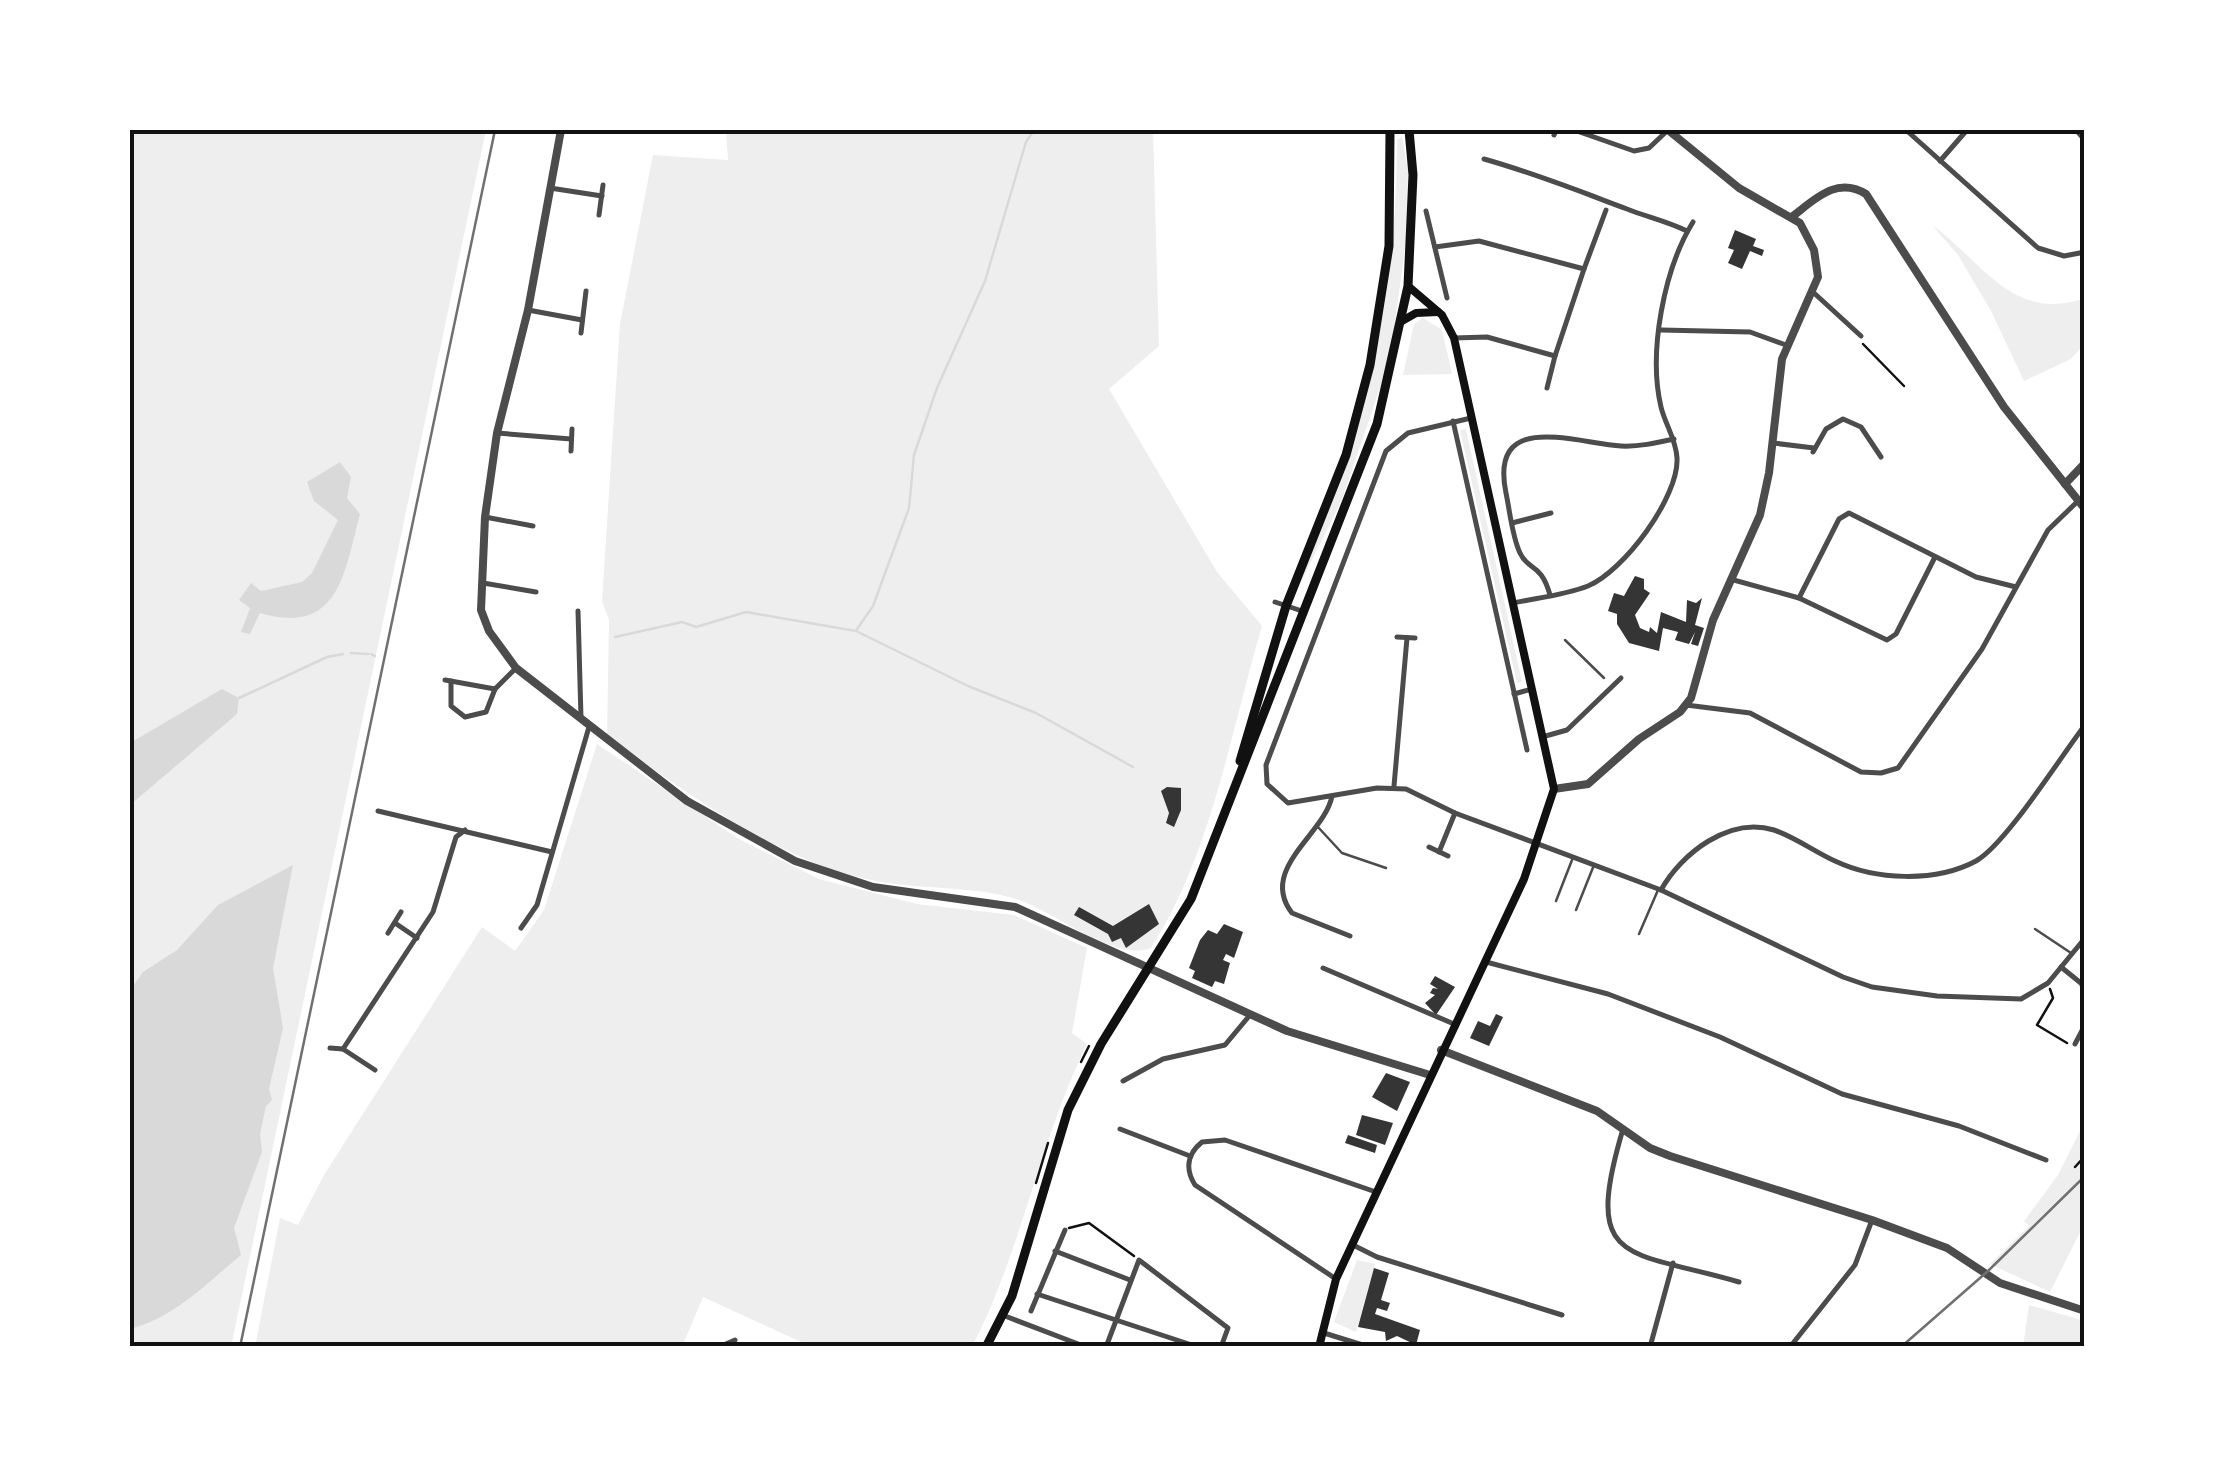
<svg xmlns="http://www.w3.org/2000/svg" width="2215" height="1477" font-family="Overpass,sans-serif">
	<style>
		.green { fill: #eee }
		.water { fill: #d9d9d9 }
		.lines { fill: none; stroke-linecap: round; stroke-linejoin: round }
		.stream { stroke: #d9d9d9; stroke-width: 2.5 }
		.building { fill: #353535 }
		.path { stroke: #111; stroke-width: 2.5 }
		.service { stroke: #4c4c4c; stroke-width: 2.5 }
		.minor { stroke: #4c4c4c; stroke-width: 5 }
		.tertiary { stroke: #4c4c4c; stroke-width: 8 }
		.secondary { stroke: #111; stroke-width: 8 }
		.primary { stroke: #111; stroke-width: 9 }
		.tram { stroke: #707070; stroke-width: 2.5 }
		.rail { stroke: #707070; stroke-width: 2.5 }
		.neatline { fill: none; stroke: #111; stroke-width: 4 }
	</style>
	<rect width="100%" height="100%" fill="#fff"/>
	<g class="green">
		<polygon points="130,130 486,130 231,1347 150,1347 130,1339"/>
		<path d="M726,130H1153L1159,346L1109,389L1217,572L1262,626C1230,734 1212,852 1151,948C1118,963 1054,912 1019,900C970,884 917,891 867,879C771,857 686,791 607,737L609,620L602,601L620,324L653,155L728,160Z"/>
		<path d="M1402,137L1408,170L1406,241L1390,359L1341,502L1296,592C1363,430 1396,318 1397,140Z"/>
		<path d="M1932,225C1984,263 2013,323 2085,298V343L2071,359L2024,381L1991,311L1958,255Z"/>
		<polygon points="1423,318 1442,330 1452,374 1403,375 1414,324"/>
		<polygon points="1466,429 1522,682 1517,683 1460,430"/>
		<path d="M597,744L739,839L819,879L917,904L1014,915L1087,948L1072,1033L1087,1044C1039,1142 1022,1250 972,1347H812L703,1297L682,1347H255L280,1218L298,1225L324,1175L482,927L515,951L544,910Z"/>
		<polygon points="2085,1121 2085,1222 2050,1292 1990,1264 2029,1226 2024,1221 2058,1175"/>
		<polygon points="1357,1260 1375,1264 1356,1332 1334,1322"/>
		<polygon points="2029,1305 2085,1321 2085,1347 2023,1347"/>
	</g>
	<g class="water">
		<path d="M340,462L351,477L347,498L360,514C344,574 339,636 260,613L250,634L241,632L250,608L239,600L251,583L261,591L302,582L312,573L338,520L314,501L307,482Z"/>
		<polygon points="222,689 239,698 237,714 130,805 130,743"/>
		<path d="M293,865L273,968L283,1028L269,1089L272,1100L266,1106L260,1134L262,1152L234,1228L241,1255C207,1283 174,1318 130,1329V990L143,972L177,950L218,905Z"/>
	</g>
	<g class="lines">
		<g class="stream">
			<polyline points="857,629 873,606 909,508 914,455 937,388 985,281 1026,142 1034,130"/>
			<polyline points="615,637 682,622 696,627 746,612 856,631 968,686 1036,713 1133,767"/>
			<polyline points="351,653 368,654"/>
			<polyline points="371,654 375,656"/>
			<polyline points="239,698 327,657 343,654"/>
		</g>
	</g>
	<g class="building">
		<polygon points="1735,230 1756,239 1753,246 1764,250 1762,256 1750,251 1742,269 1728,263 1734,250 1728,248"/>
		<polygon points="1635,576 1644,579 1644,589 1650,593 1635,615 1640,628 1649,632 1650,627 1657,633 1661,612 1686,622 1687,600 1696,603 1702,598 1695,625 1704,628 1698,646 1691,644 1695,632 1689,644 1675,640 1678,632 1663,628 1659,651 1629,643 1617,624 1617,614 1608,611 1614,593 1624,596"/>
		<polygon points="1167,787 1181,788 1181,810 1174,827 1166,823 1169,813 1161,791"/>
		<polygon points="1149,904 1159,924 1126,948 1121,938 1112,942 1108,934 1074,915 1079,907 1113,926"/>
		<polygon points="1224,924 1243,932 1234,958 1226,954 1223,960 1230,963 1224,984 1215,981 1212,987 1192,978 1195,971 1189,968 1200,940 1208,930 1217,934"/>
		<polygon points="1435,976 1455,987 1436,1015 1425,1003 1435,995 1430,993 1433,988 1438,989 1430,984"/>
		<polygon points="1496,1014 1503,1017 1489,1046 1470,1038 1478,1021 1490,1026"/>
		<polygon points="1386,1073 1410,1082 1397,1111 1372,1097"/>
		<polygon points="1362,1115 1393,1123 1385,1145 1356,1135"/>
		<polygon points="1348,1135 1377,1145 1375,1153 1345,1143"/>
		<polygon points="1374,1268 1389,1273 1381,1300 1390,1303 1387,1311 1377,1308 1375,1314 1420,1330 1416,1345 1397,1336 1386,1341 1385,1332 1358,1327"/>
	</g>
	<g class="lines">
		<g class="path">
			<polyline points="1863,344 1904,386"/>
			<polyline points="2050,989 2053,998 2037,1025 2067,1043"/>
			<polyline points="1081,1062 1089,1046"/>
			<polyline points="2075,1167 2085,1156"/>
			<polyline points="1036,1183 1048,1143"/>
			<polyline points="1069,1228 1089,1223 1134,1256"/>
		</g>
		<g class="service">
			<polyline points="1565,640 1604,678"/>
			<polyline points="1317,826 1342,853 1386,868"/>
			<polyline points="1556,901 1572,860"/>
			<polyline points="1576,910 1594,865"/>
			<polyline points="2035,929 2071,953"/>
			<polyline points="1639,934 1658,890"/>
		</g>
		<g class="minor">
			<polyline points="1574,130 1634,151 1649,148 1668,130"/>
			<polyline points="1906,130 2038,248 2064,256 2085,252"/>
			<polyline points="2076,130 2085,140"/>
			<polyline points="1554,135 1556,130"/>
			<path d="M1484,159C1534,173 1579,191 1627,209C1647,217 1667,221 1687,231"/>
			<polyline points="1940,161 1967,130"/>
			<polyline points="550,188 602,196"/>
			<polyline points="1426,211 1447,298"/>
			<polyline points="599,215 603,185"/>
			<polyline points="1435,247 1479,241 1584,269 1555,356 1487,337 1454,338"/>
			<polyline points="1584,269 1606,210"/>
			<polyline points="1814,293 1861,336"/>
			<polyline points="528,310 582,320"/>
			<polyline points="1661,330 1750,332 1786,345"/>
			<polyline points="581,333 586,291"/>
			<polyline points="1547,388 1555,356"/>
			<polyline points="1471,418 1408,433 1386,451 1266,765 1267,784 1288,803 1377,788 1406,789 1455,813 1661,890 1843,977 1872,987 1937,996 2021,999 2048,983 2085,938"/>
			<polyline points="1453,421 1527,750"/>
			<polyline points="497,433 571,439"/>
			<polyline points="1773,443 1814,448"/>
			<polyline points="571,451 572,429"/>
			<polyline points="1813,452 1826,429 1843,419 1861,427 1881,457"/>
			<polyline points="485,517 533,526"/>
			<polyline points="1512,523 1551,513"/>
			<polyline points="1730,579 1799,598 1887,640 1896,634 1935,557"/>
			<polyline points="483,583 536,592"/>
			<path d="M1550,595C1541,562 1528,571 1520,553C1512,536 1510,512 1506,493C1489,411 1571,442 1621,446C1638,447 1656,443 1674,439"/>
			<polyline points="1799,598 1839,519 1849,513 1976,577 2016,587"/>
			<polyline points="1275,602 1302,611"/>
			<path d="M1513,603C1537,598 1565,595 1588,586C1624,571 1679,497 1677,458C1676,439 1665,424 1661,407C1648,352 1664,269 1693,222"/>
			<polyline points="578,611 581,718"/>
			<polyline points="1397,637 1415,638"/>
			<polyline points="445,680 495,689 516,668"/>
			<polyline points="451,681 451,706 465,717 486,712 495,689"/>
			<polyline points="1514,694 1532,689"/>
			<polyline points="1686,705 1750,713 1861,772 1881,773 1898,768 1982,649 2048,530 2078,501"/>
			<polyline points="1542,737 1567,730 1621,678"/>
			<polyline points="1394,786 1407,638"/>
			<path d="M1332,796C1325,834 1258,869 1292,913L1350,936"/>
			<polyline points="378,811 552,852"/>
			<polyline points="1429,847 1448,856"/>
			<polyline points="1439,852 1455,813"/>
			<path d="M1661,890C1681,854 1729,816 1774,830C1795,837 1815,852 1835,861C1875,880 1935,883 1976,861C2006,844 2061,756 2085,725"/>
			<polyline points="395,923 417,938"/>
			<polyline points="521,928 537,905 589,727"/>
			<polyline points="388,933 401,912"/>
			<polyline points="1486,962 1608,994 1720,1037 1842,1094 1959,1126 2046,1160"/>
			<polyline points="2061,967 2082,984 2085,980"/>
			<polyline points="1323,968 1454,1024"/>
			<polyline points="2082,984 2085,1004"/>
			<polyline points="2075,1044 2085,1025"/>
			<polyline points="330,1048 343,1049 375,1070"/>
			<polyline points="343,1049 433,912 456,837 465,830"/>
			<polyline points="1123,1081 1163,1059 1225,1045 1250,1015"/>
			<polyline points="1120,1129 1190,1156"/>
			<path d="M1623,1129C1582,1267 1626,1249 1739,1282"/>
			<polyline points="1353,1245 1377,1257 1562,1315"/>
			<polyline points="1055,1251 1130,1280"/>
			<path d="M1336,1279L1195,1185C1185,1169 1187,1154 1202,1142L1225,1140L1376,1192"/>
			<polyline points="1037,1294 1198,1347"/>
			<polyline points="1031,1311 1065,1230"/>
			<polyline points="1005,1316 1086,1347"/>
			<polyline points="1324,1333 1369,1347"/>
			<polyline points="719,1347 735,1340"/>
			<polyline points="1106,1347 1139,1260 1228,1328 1221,1347"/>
			<polyline points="1650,1347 1673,1263"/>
			<polyline points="1790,1347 1855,1265 1872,1220"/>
		</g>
		<g class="tertiary">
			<polyline points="561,130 528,310 497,433 485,517 481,610 489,631 516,668 687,801 795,861 873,887 1015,907 1287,1031 1430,1075"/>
			<path d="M1793,216C1815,199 1837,176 1866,194L2004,407L2085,509"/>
			<polyline points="2065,484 2085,463"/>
			<polyline points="1554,789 1588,784 1639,739 1680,712 1691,698 1713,620 1760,515 1769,473 1782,359 1818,277 1814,250 1800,223 1739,188 1668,130"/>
			<polyline points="1441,1050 1597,1111 1650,1148 1670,1156 1872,1220 1947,1248 2000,1283 2085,1311"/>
		</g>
		<g class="secondary">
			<polyline points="1402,321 1416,313 1438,312"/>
			<polyline points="1319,1347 1336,1279 1524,879 1554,789 1454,338 1442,315 1408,286"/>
		</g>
		<g class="primary">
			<polyline points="1240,761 1286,606 1346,455 1370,365 1389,246 1390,130"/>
			<polyline points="986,1347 1012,1296 1068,1110 1101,1044 1191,899 1377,424 1408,286 1413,175 1409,130"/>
		</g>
		<polyline class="tram" points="1901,1347 1988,1271 2085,1176"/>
		<polyline class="rail" points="240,1347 495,130"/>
	</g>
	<rect width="2215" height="1477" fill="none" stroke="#ffffff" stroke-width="265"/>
	<rect x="132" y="132" width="1950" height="1212" class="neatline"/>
</svg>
